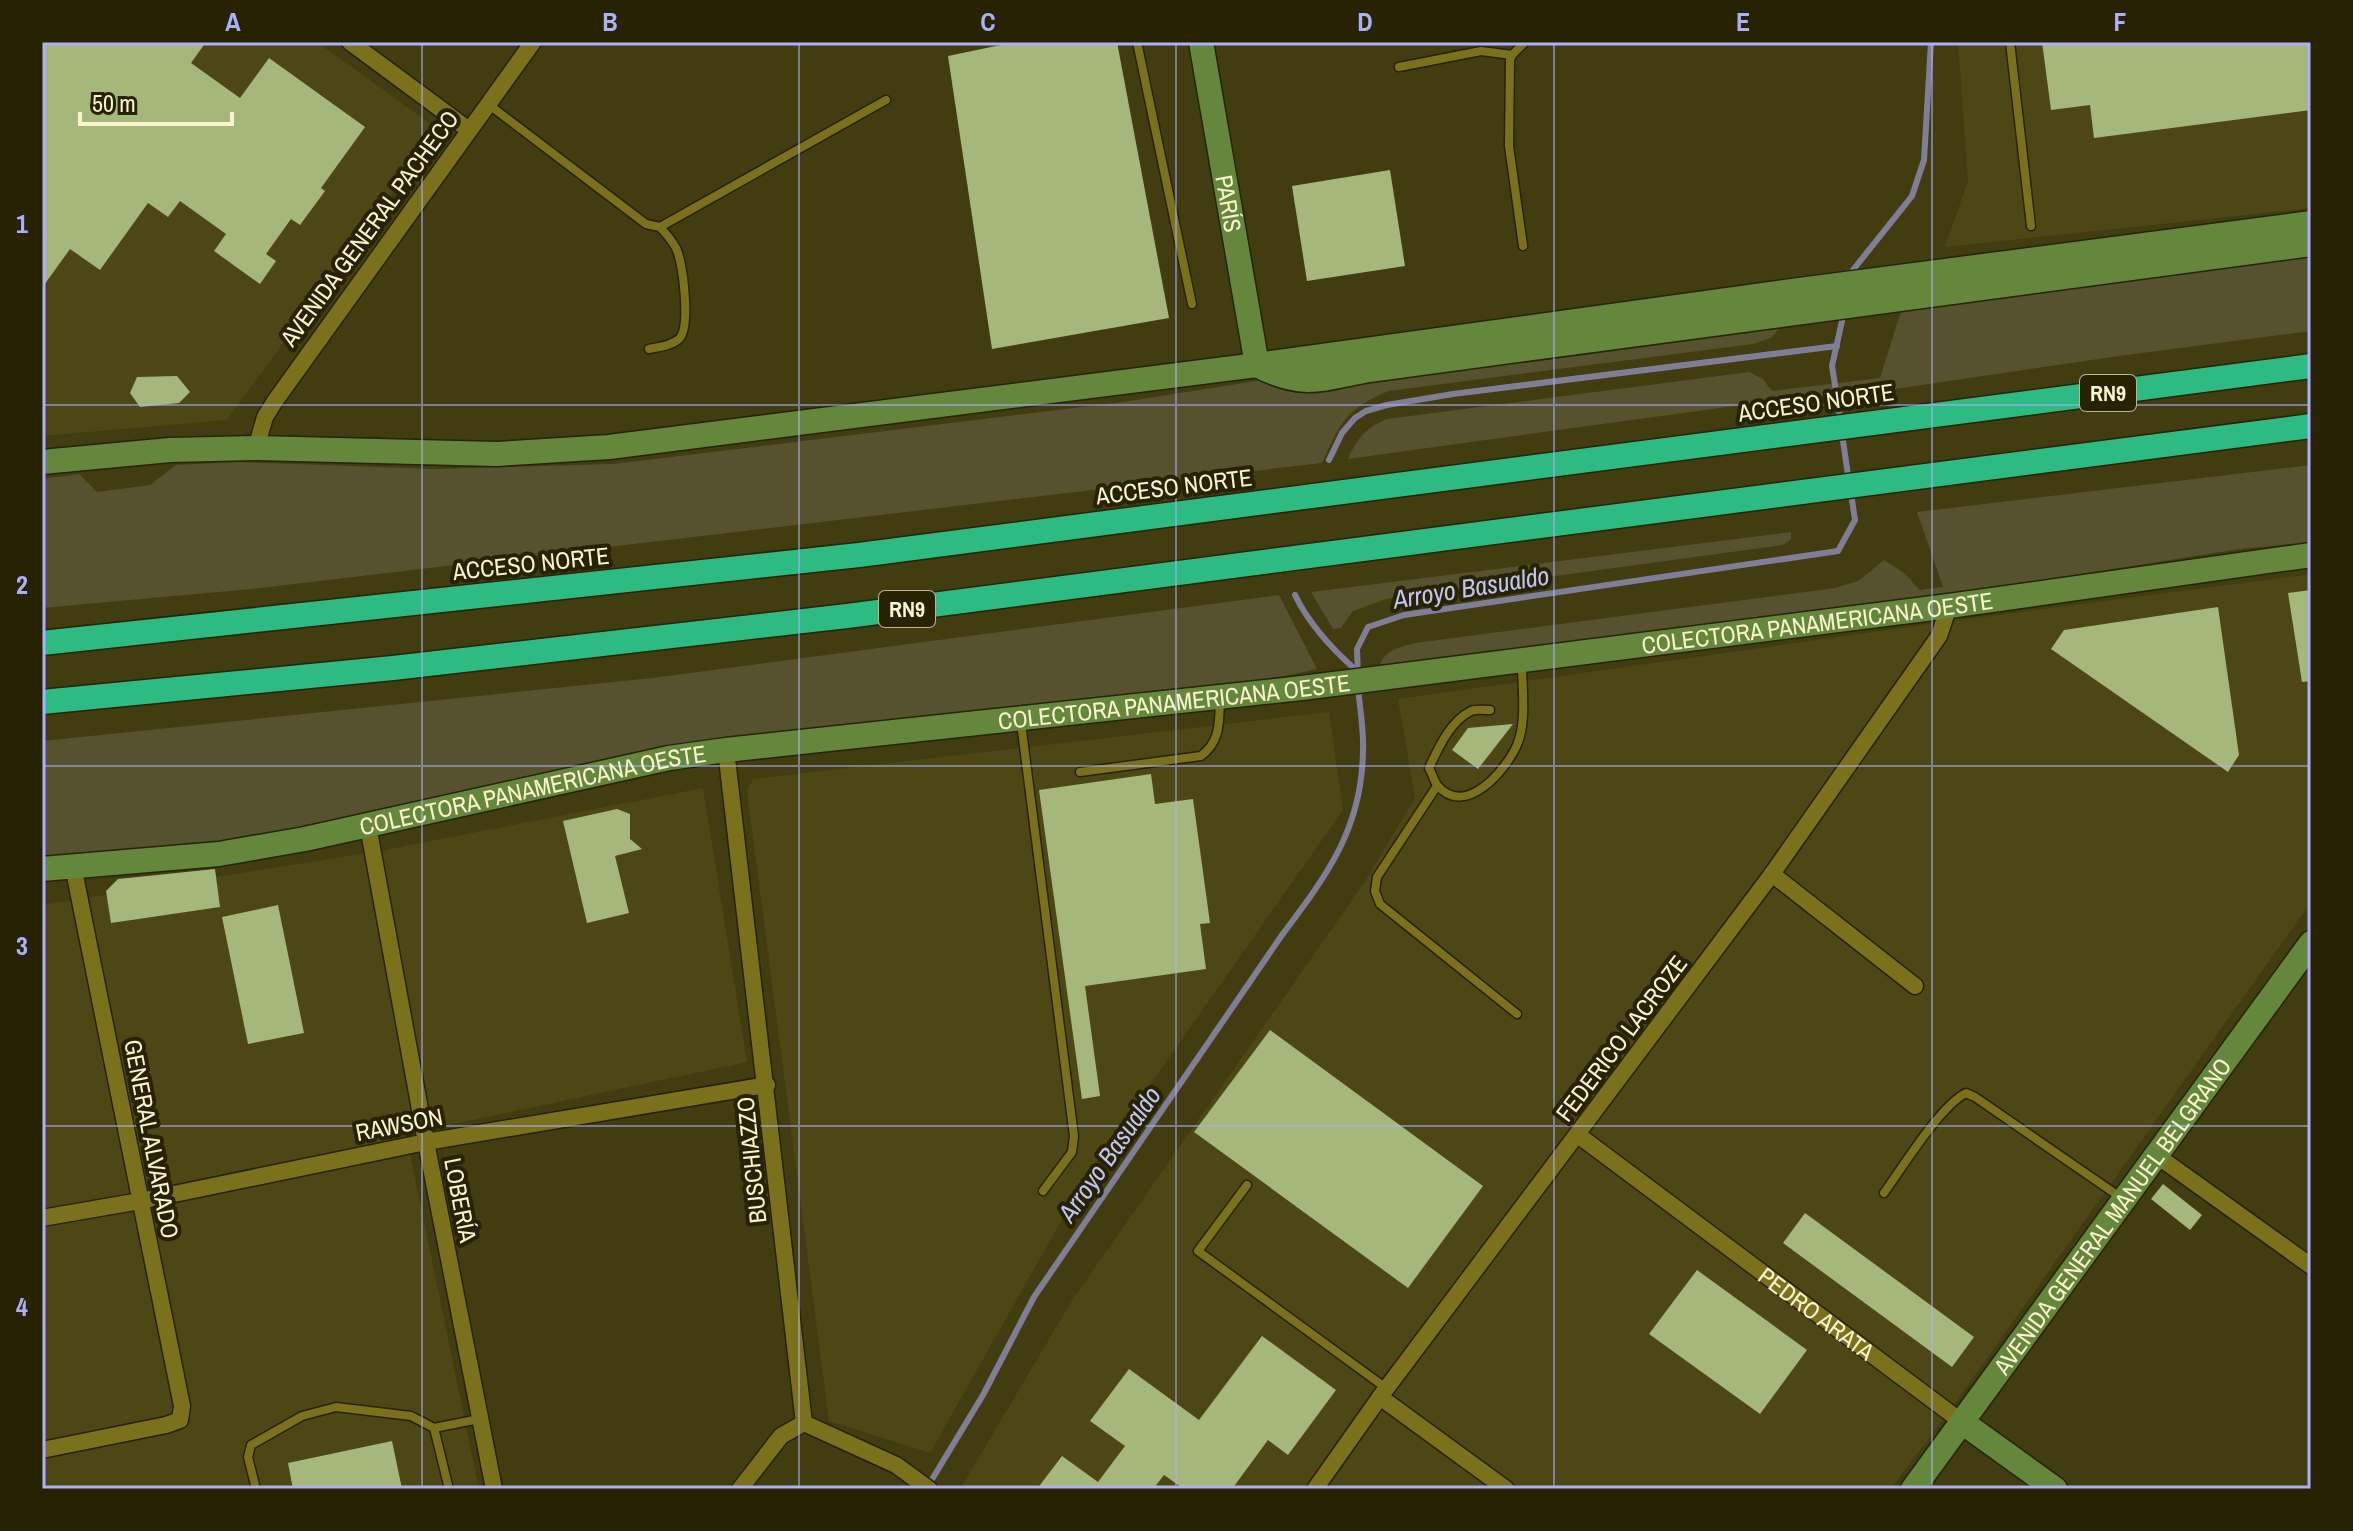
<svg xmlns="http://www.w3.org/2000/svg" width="2353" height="1531" font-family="'Archivo Narrow',sans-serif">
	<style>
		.built { fill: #4d4716 }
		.green { fill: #56512e }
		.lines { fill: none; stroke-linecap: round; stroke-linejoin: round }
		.stream { stroke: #7f7e96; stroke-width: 6 }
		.building { fill: #a5b77b }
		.lane-casing { stroke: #262309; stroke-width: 11 }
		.street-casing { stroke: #262309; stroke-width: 19 }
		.secondary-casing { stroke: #262309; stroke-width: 27 }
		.highway-casing { stroke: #262309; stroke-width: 27 }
		.lane { stroke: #7b711d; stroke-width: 8 }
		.street { stroke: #7b711d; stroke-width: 16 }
		.secondary { stroke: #64873c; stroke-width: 24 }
		.highway { stroke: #2dbb83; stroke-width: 24 }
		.grid { fill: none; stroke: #acaffb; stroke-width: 2; stroke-opacity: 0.55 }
		.labels { text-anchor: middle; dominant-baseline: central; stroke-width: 8; stroke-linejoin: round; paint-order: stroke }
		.shield { fill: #272302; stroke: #bbb691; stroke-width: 2 }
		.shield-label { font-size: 22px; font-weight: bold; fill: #faf5ce }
		.street-label { font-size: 24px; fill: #faf5ce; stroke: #272302 }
		.water-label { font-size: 26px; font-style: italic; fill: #c1c4f5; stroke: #272302 }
		.neatline { fill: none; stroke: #acaffb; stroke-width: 3 }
		.grid-label { font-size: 26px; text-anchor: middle; font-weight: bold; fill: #acaffb }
	</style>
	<rect width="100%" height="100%" fill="#423c11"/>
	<g class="built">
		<polygon points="42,42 317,42 439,130 227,420 42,436"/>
		<polygon points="1958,42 2311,42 2311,208 1945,247 1968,181"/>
		<polygon points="2311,574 2311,902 1958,1399 1891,1489 960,1489 1073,1299 1366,880 1415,798 1398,699 1930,624"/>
		<polygon points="1329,712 1343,810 1090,1170 930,1453 829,1421 747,791 753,779"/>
		<polygon points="703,788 747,1062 406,1134 479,1489 42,1489 42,905 385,850"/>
	</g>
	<g class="green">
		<path d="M2311,253V331L2119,356L1895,389L1771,401L1348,459C1357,438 1366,428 1387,419L1749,372L1763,379L1772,391L1880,378L1902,308Z"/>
		<path d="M1786,321L1771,338L1753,344L1389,391C1345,409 1341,422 1322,463L252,589L42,608V479L79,474L97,492L150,485L176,465L238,462L434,469L613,464L1123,402L1262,380Z"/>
		<path d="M2311,465V542L2240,549L1897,603L1379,671C1381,650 1398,648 1415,643L1835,588L1858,581L1884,560L1903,572L1920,590L1943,587L1917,512Z"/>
		<polygon points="1791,532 1791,539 1783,545 1386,599 1353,611 1341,628 1333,629 1311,592"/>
		<polygon points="1279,595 1317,669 1229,688 943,720 233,844 42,861 42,741 652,678"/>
	</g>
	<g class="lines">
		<g class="stream">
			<polyline points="1851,277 1853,270 1912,196 1924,160 1931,42"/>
			<polyline points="1841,423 1832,366 1844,312"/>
			<polyline points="1842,434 1849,482"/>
			<polyline points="1329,460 1342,433 1355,418 1366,411 1387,405 1453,394 1837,346"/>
			<path d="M1295,595C1309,624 1333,650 1357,671"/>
			<polyline points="1358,677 1357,649 1368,627 1404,615 1838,551 1855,520 1851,493"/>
			<path d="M928,1486L983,1395L1034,1297L1282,935C1327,875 1362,829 1363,751C1364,730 1360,709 1358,688"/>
		</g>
	</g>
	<g class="building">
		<polygon points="42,42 206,42 191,63 240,98 269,58 365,127 321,188 325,191 300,225 291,219 266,254 276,261 260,284 214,251 226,234 180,201 168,217 148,203 100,270 70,249 42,288"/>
		<polygon points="1015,42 1117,42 1169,318 992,349 948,56"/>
		<polygon points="2042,42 2311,42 2311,110 2094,138 2090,105 2051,110"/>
		<polygon points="1390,170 1405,266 1307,281 1292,186"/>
		<polygon points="177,376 190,392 179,403 140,407 130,393 137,377"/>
		<polygon points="2311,590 2311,681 2302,682 2288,593"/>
		<polygon points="2218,607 2239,755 2228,772 2051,649 2064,630"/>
		<polygon points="1513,724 1478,769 1452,750 1468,728"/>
		<polygon points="1151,774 1155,804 1193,799 1210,923 1200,924 1206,969 1085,986 1100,1096 1082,1099 1039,790"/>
		<polygon points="617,809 630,814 630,839 642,849 615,856 629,913 587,923 563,821"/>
		<polygon points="215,869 220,907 111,923 106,891 118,879"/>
		<polygon points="278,905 304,1033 248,1044 222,917"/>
		<polygon points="1270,1030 1483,1186 1408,1288 1194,1132"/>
		<polygon points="2163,1184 2202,1215 2190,1230 2151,1199"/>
		<polygon points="1805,1213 1974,1337 1952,1367 1783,1243"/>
		<polygon points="1697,1270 1807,1350 1760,1414 1649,1334"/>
		<polygon points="1262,1336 1336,1390 1288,1455 1268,1440 1232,1489 1184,1489 1164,1475 1153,1489 1037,1489 1062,1456 1098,1482 1125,1446 1090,1421 1129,1369 1199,1420"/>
		<polygon points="392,1441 402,1489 293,1489 288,1463"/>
	</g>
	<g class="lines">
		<g class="lane-casing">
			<g id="lane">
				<polyline points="1137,42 1192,304"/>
				<polyline points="2010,42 2031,226"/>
				<polyline points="1399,67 1481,51 1512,55"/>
				<polyline points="488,104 646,224 660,227 886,100"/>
				<polyline points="1523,246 1509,146 1510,60 1512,55 1525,42"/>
				<path d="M649,349C659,347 671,346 679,339C691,327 683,269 678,253C675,243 667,235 660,227"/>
				<path d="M1490,710C1484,710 1476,709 1471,711C1450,721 1438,749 1429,768C1432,773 1434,781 1437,785C1465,819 1506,770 1517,745C1527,722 1522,689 1522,664"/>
				<polyline points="1021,723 1074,1136 1072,1152 1043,1191"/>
				<path d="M1080,772L1201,756C1221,741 1219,722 1220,698"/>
				<polyline points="1437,786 1377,877 1375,891 1380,904 1517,1014"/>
				<polyline points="1247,1185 1198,1251 1386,1388"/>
				<path d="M1884,1193C1902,1168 1940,1106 1966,1093L1975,1097L2123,1199"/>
				<polyline points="434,1428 449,1489"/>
				<polyline points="256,1489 248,1457 251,1445 302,1416 336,1407 411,1416 434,1428 479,1419"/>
			</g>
		</g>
		<g class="street-casing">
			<g id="street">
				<polyline points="350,42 469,130"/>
				<polyline points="256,448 265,417 275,401 533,42"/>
				<polyline points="726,750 804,1423 896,1465 929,1489"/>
				<polyline points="368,826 426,1142 494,1489"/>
				<polyline points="1772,874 1915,986"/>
				<path id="s1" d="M1578,1135L1962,1422"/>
				<polyline points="2156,1155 2311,1266"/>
				<polyline points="42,1218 140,1201 426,1142 767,1085"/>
				<polyline points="1380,1397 1506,1489"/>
				<polyline points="42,1450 166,1425 180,1420 182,1406 73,866"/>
				<polyline points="740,1489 781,1436 804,1423"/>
				<polyline points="1315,1489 1380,1397 1772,874 1939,636 1949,606"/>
			</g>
		</g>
		<g class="secondary-casing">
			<g id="secondary">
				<path id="s2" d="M1201,42L1257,365"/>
				<path d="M1257,365C1303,389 1321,379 1369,370L2311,244"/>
				<polyline points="42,462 170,450 256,448 497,454 609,447 1257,365 1792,291 2311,223"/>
				<path id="s3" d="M42,869L219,854L305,839L669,758L726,750L1302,688L1949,606L2311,555"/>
				<polyline points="1962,1422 2055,1489"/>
				<path id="s4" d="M1913,1489L2311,943"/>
			</g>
		</g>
		<g class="highway-casing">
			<g id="highway">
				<polyline points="42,643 859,555 2311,366"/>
				<polyline points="42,702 393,668 847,616 2311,426"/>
			</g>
		</g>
		<use href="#lane" class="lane"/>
		<use href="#street" class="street"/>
		<use href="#secondary" class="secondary"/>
		<use href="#highway" class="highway"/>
	</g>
	<path class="grid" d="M422,42V1489M799,42V1489M1176,42V1489M1554,42V1489M1932,42V1489M42,405H2311M42,766H2311M42,1126H2311"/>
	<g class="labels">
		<g class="shield">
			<rect x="2080" y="375" width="56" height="36" rx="6"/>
			<rect x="879" y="591" width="56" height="36" rx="6"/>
		</g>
		<g class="shield-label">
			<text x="2108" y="393">RN9</text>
			<text x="907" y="609">RN9</text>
		</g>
		<g class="street-label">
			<text stroke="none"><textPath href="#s2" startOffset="164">PARÍS</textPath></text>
			<text transform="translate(369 228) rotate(-54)">AVENIDA GENERAL PACHECO</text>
			<text transform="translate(1816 402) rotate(-8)">ACCESO NORTE</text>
			<text transform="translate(1174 486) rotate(-7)">ACCESO NORTE</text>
			<text transform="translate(531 563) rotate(-6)">ACCESO NORTE</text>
			<text stroke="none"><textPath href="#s3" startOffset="1794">COLECTORA PANAMERICANA OESTE</textPath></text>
			<text stroke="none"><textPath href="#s3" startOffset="1146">COLECTORA PANAMERICANA OESTE</textPath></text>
			<text stroke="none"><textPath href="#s3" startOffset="498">COLECTORA PANAMERICANA OESTE</textPath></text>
			<text transform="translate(1621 1038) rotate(-53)">FEDERICO LACROZE</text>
			<text transform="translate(399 1124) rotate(-11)">RAWSON</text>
			<text transform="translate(152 1139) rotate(79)">GENERAL ALVARADO</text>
			<text transform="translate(751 1160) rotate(-96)">BUSCHIAZZO</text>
			<text transform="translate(461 1200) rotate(79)">LOBERÍA</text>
			<text stroke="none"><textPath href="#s4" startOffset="338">AVENIDA GENERAL MANUEL BELGRANO</textPath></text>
			<text stroke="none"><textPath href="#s1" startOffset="298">PEDRO ARATA</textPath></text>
		</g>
		<g class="water-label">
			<text transform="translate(1471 587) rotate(-9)">Arroyo Basualdo</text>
			<text transform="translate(1109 1154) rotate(-55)">Arroyo Basualdo</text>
		</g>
	</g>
	<rect width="2353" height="1531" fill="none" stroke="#272302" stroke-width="88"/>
	<path d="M80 112v12h152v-12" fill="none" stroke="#faf5ce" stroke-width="4"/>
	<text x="92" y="112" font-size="24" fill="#faf5ce" stroke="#272302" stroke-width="6" paint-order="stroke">50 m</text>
	<rect x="44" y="44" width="2265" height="1443" class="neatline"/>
	<g class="grid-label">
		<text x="233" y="31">A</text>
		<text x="610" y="31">B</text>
		<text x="988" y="31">C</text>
		<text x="1365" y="31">D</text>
		<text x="1743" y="31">E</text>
		<text x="2120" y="31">F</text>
		<text x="22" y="233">1</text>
		<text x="22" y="594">2</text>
		<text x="22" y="955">3</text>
		<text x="22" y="1316">4</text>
	</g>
</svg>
